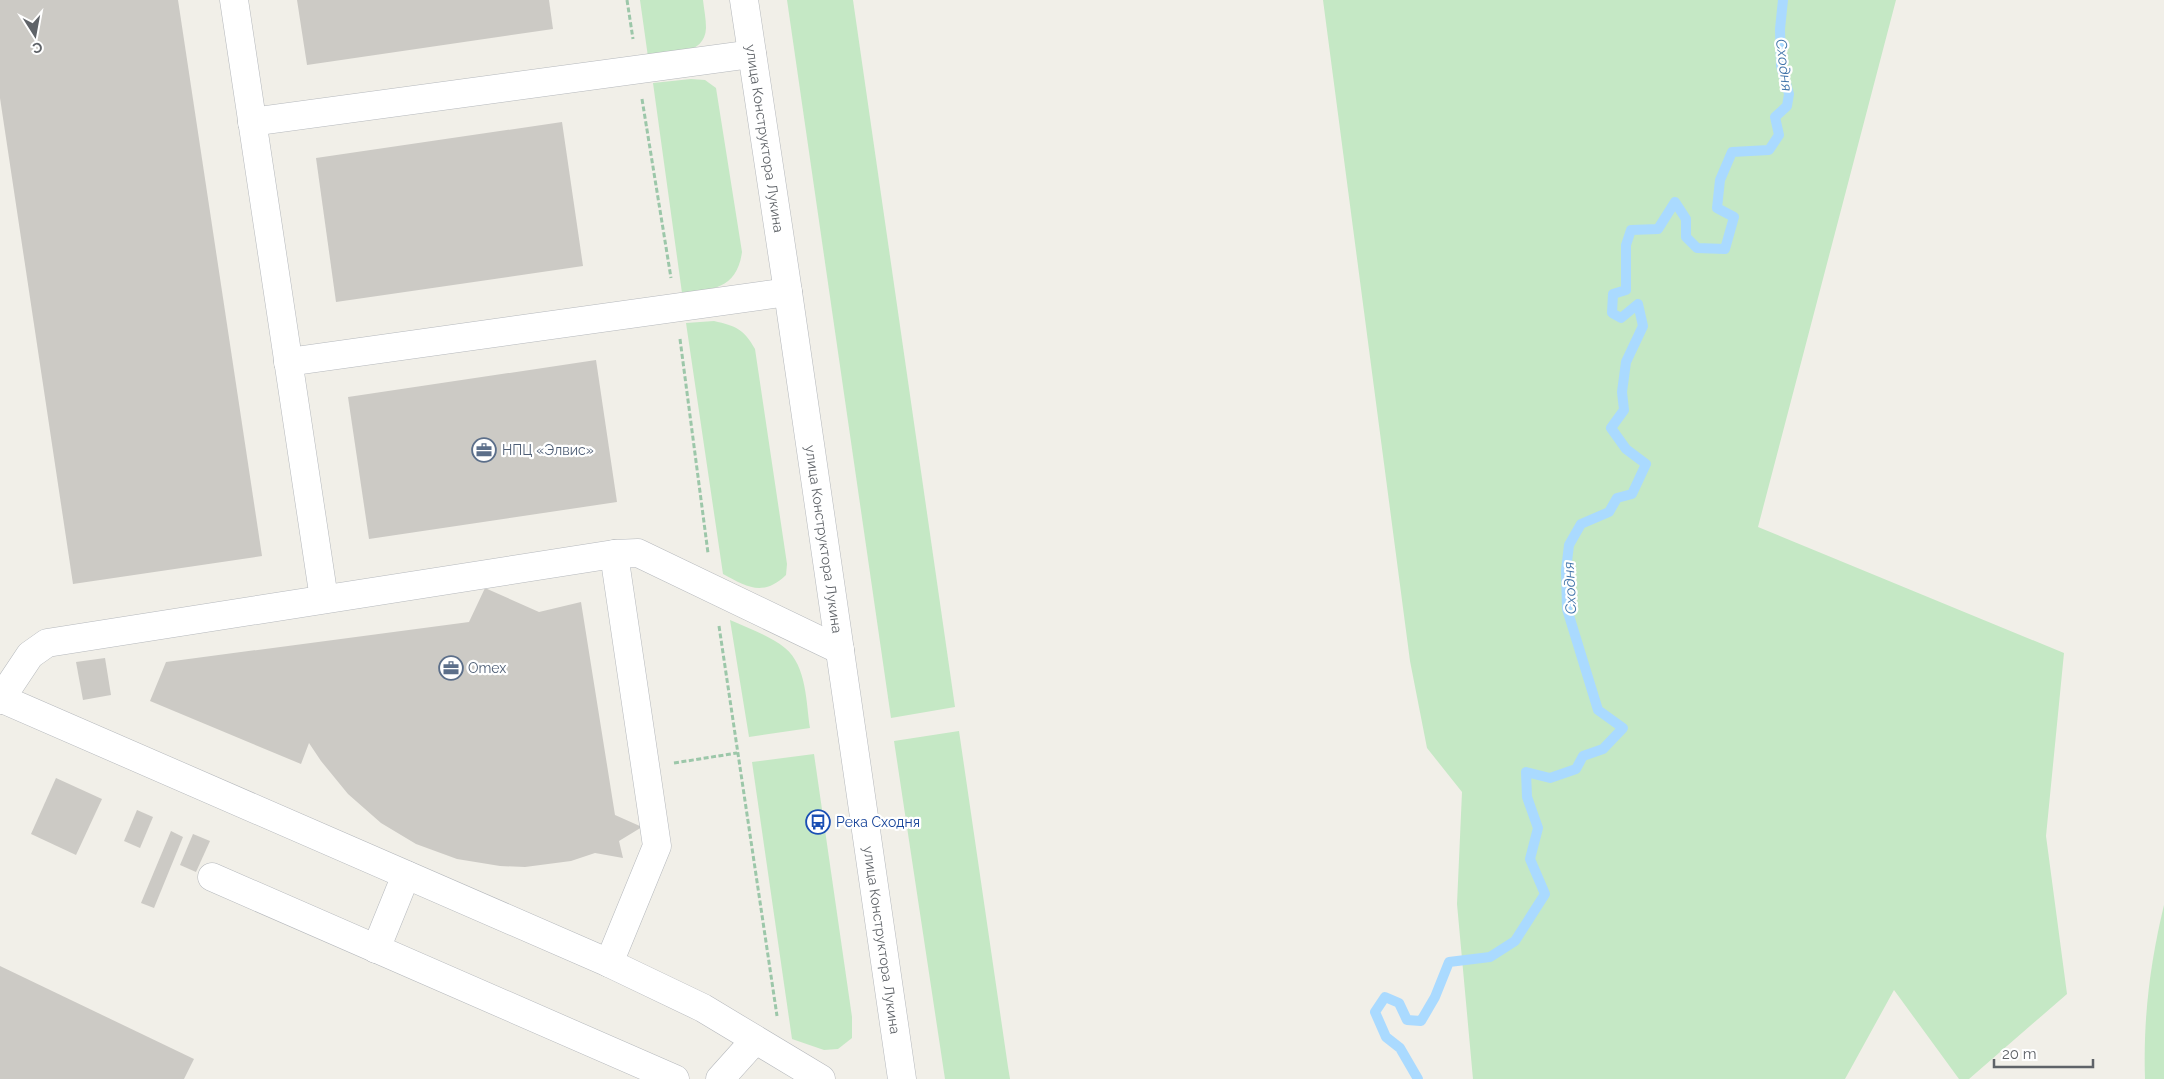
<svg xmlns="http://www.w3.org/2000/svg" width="2164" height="1079" font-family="Raleway,sans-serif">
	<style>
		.green { fill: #c5e8c5 }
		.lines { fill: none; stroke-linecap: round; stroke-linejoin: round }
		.stream { stroke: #aadaff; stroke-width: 10 }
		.building { fill: #cccac5 }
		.minor-casing { stroke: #b5b8bc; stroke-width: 29 }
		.path { stroke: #9cc7a9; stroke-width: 3; stroke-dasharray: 5 2.5; stroke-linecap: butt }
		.minor { stroke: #fff; stroke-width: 28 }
		.labels { text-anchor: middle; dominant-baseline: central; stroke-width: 4.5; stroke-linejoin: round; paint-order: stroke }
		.street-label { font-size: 14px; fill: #5f6368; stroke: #fff }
		.service-label { font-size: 14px; fill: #4e5e75; stroke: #fff; text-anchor: start }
		.transit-label { font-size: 14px; fill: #164399; stroke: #fff; text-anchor: start }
		.water-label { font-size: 15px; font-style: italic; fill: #4174aa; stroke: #fff }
	</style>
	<rect width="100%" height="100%" fill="#f1efe8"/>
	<g class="green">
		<path d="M640,0H703C704,9 706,19 706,28C705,56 669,54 648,57Z"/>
		<polygon points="787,0 853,0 955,707 891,718"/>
		<polygon points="1323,0 1896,0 1758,527 2064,653 2046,836 2067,994 1969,1079 1959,1079 1894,990 1845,1079 1473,1079 1457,904 1462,792 1427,748 1410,661"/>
		<path d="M691,79L705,80L716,88L742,252C737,289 712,290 682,293L653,83Z"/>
		<path d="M714,321C736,326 744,329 755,349L787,564L786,575C763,597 747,587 723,574L686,323Z"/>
		<path d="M730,620C748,628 770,636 785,648C807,666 806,703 810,728L749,737Z"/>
		<polygon points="959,731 1008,1067 1010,1079 945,1079 894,741"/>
		<polygon points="814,754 852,1017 852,1038 838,1049 824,1050 792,1039 752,762"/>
		<path d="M2164,905V1079H2145C2143,1019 2150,963 2164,905Z"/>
	</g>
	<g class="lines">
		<polyline class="stream" points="1418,1079 1400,1048 1386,1037 1375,1012 1385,997 1399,1003 1407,1020 1421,1021 1435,997 1449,962 1490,957 1515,941 1545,894 1530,859 1538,828 1527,797 1526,772 1550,778 1576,769 1583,756 1603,749 1623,728 1598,710 1567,609 1566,570 1569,545 1581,524 1609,512 1617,498 1632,494 1646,464 1626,449 1611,428 1624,410 1622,392 1626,362 1643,326 1638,304 1621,318 1612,313 1613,294 1626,290 1626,245 1631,230 1658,229 1675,202 1686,219 1686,237 1697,248 1725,249 1734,217 1717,208 1720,180 1732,152 1769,150 1779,135 1775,117 1787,106 1789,94 1781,66 1780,29 1783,0"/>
	</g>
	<g class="building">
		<polygon points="0,0 178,0 262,556 73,584 0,98"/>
		<polygon points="297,0 549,0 553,29 307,65"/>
		<polygon points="562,122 583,266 336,302 316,158"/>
		<polygon points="596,360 617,502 369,539 348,397"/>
		<polygon points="485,588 539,612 581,602 615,815 642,827 619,841 623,858 595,853 571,861 525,867 500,866 457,859 416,844 381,823 348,794 321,761 309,743 301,764 150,701 166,662 469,622"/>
		<polygon points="105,658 111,695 83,700 76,662"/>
		<polygon points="56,778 102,799 76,855 31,834"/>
		<polygon points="137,810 153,817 140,848 124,841"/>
		<polygon points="171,831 183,837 154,908 141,903"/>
		<polygon points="193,834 210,841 196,872 180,865"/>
		<polygon points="0,966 194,1059 184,1079 0,1079"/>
	</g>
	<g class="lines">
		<g class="minor-casing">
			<g id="minor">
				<polyline points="234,0 324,599"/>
				<path id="s1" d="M744,0L788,292L902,1079"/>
				<polyline points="252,122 752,54"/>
				<polyline points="288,362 788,292"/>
				<polyline points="0,698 609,963 703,1008 821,1079"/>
				<polyline points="0,700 30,655 47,643 614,554 638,553 840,650"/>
				<polyline points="212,877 675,1079"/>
				<polyline points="376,949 406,875"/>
				<polyline points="609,963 657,846 614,554"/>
				<polyline points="720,1079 755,1040"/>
			</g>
		</g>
		<g class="path">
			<polyline points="627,0 633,39"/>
			<polyline points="642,99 671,278"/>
			<polyline points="680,339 708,553"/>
			<polyline points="719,626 777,1016"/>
			<polyline points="674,763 737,753"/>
		</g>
		<use href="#minor" class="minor"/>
	</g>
	<defs>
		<g id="office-ring" transform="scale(1.25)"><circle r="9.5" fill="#fff" stroke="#5c6f8a" stroke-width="1.5"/><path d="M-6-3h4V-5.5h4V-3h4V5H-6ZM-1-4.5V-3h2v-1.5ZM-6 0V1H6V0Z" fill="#5c6f8a"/></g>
		<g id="bus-ring" transform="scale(1.25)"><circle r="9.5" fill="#fff" stroke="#1a4fb4" stroke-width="1.5"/><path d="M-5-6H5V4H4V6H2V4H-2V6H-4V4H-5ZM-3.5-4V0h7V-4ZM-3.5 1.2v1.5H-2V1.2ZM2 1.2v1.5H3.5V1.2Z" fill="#1a4fb4"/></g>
	</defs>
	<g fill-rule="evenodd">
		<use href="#office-ring" x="484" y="450"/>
		<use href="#office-ring" x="451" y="668"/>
		<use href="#bus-ring" x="818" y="822"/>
	</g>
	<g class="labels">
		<g class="street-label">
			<text stroke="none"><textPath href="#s1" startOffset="140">улица Конструктора Лукина</textPath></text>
			<text stroke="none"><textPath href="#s1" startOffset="545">улица Конструктора Лукина</textPath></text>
			<text stroke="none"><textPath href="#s1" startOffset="950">улица Конструктора Лукина</textPath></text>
		</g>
		<g class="service-label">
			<text x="502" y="450">НПЦ «Элвис»</text>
			<text x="468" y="668">Omex</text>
		</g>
		<g class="transit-label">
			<text x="836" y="822">Река Сходня</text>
		</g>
		<g class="water-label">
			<text transform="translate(1784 65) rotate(83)">Сходня</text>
			<text transform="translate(1570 588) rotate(-93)">Сходня</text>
		</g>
	</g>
	<g transform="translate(35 35) rotate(169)" stroke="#ffffff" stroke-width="4" paint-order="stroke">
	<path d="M0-4L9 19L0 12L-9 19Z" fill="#5f6368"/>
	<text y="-8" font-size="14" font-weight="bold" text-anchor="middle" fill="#5f6368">С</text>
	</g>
	<path d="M1994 1059v8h99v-8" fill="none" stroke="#5f6368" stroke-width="2.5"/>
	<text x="2002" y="1059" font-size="15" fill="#5f6368" stroke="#ffffff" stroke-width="4" paint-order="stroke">20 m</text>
</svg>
